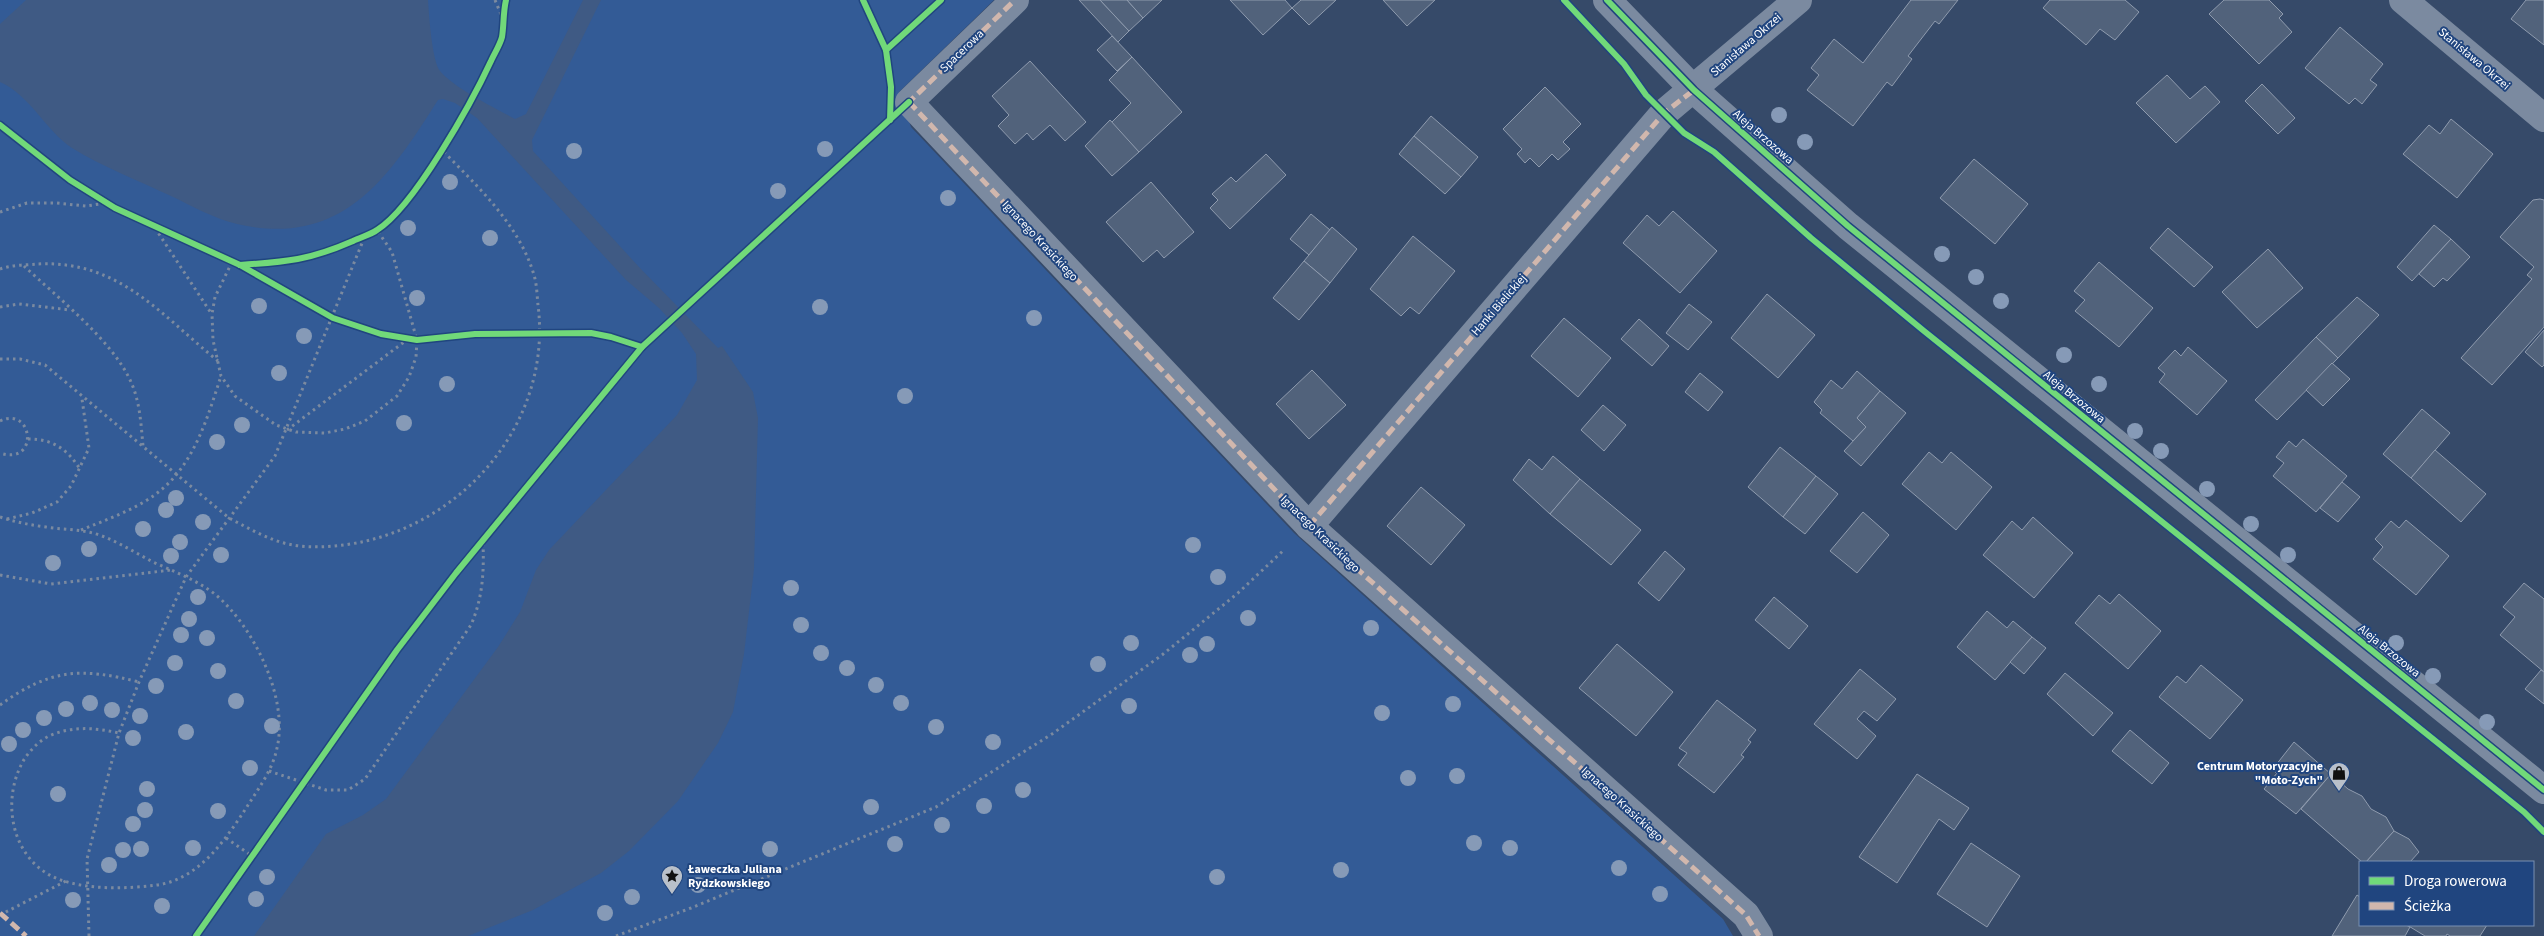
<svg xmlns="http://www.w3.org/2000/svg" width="2544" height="936" font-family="'Source Sans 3',sans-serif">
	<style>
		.green { fill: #335b96 }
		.water { fill: #3f5a84 }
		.building { fill: #51627b; stroke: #8f9bae }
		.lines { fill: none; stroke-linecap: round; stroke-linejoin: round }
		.path { stroke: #7b8aa0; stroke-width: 3; stroke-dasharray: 2.5 4; stroke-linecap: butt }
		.minor { stroke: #7b8aa0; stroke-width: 28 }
		.quiet { stroke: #d1b7ad; stroke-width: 5; stroke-dasharray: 10 5; stroke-linecap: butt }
		.cycleway-casing { stroke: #20457f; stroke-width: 9 }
		.cycleway { stroke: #71d979; stroke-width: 6 }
		.tree { fill: #869ab7 }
		.labels { text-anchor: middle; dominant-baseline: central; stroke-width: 4; stroke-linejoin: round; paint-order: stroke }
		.street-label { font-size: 12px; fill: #fff; stroke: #20457f }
		.poi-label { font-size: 12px; font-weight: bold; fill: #fff; stroke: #20457f; text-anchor: end }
	</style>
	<rect width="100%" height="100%" fill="#364a69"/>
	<polygon class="green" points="0,0 994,0 899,92 911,127 1294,533 1723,919 1733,936 0,936"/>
	<path class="water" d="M26,0H428C429,15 432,61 440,71C454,88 495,108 515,119L526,114L583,0H601L532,140L533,151L639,267L718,348L722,346L753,392L758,418L754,569L744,654L733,712L718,743L678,801L629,851L601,873L533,910L468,936H254L326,834L363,815L386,799L498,647L520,612L536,570L549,550L677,415L697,380L696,354L682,333L659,308L626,280L477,118L455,103L443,99L438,100C388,179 342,248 237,224C215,219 192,206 171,196C139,181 103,167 72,148C45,130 31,96 0,82V24Z"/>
	<g class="building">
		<polygon points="1079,0 1100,0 1129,31 1118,42"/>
		<polygon points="1100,0 1127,0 1143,18 1129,31"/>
		<polygon points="1127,0 1162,0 1143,18"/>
		<polygon points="1230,0 1285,0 1292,8 1263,35"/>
		<polygon points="1301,0 1336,0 1309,25 1292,8"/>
		<polygon points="1383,0 1435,0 1407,26"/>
		<polygon points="1911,0 1958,0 1939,24 1935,21 1908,56 1912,59 1892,86 1887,82 1853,126 1807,90 1819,75 1811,68 1834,39 1863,63"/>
		<polygon points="2050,0 2125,0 2139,12 2115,40 2100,29 2086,45 2043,8"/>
		<polygon points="2224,0 2269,0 2283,14 2279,18 2292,32 2259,64 2209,14"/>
		<polygon points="2526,0 2544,0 2544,45 2511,19"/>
		<polygon points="2340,27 2383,64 2370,80 2377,85 2362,104 2355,98 2349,104 2305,68"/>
		<polygon points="1112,36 1132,57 1117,71 1097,50"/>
		<polygon points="1132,57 1182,112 1139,152 1111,123 1131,103 1109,80"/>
		<polygon points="1030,61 1086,122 1065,141 1050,125 1033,140 1027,133 1015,144 998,126 1009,115 992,96"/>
		<polygon points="2167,75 2190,99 2205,86 2220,102 2176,143 2136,103"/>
		<polygon points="2262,84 2295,118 2278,134 2245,101"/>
		<polygon points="1545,87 1581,124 1563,142 1570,149 1558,160 1552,154 1539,167 1530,158 1525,163 1517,154 1522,149 1503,129"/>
		<polygon points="1431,116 1478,157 1461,177 1414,136"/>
		<polygon points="2451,119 2493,154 2457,198 2403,154 2429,125 2440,134"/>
		<polygon points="1110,120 1139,152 1112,176 1085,146"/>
		<polygon points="1414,136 1461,177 1445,194 1399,154"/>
		<polygon points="1266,154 1286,175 1230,229 1210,208 1218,200 1212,194 1231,177 1236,182"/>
		<polygon points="1974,159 2028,204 1995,244 1940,198"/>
		<polygon points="1151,182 1194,232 1164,258 1157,250 1143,262 1106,222"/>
		<polygon points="2540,199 2544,200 2544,327 2492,385 2461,358 2532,279 2527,275 2534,267 2500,237 2533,200"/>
		<polygon points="1673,211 1717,251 1680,293 1623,243 1647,215 1659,226"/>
		<polygon points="1311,214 1330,230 1309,255 1290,239"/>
		<polygon points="2434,225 2451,239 2412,281 2397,267"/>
		<polygon points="1332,227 1357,249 1330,283 1304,261"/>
		<polygon points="2168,228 2213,267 2194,287 2150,248"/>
		<polygon points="1413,236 1455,271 1419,314 1410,307 1401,316 1370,289"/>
		<polygon points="2451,239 2470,257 2447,281 2443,278 2434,287 2419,274"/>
		<polygon points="2268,249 2303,288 2257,328 2222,292"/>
		<polygon points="1304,261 1330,283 1299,320 1273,298"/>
		<polygon points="2099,262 2153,308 2119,347 2075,311 2085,300 2074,291"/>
		<polygon points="1767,294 1815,335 1778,378 1731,338"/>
		<polygon points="2357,297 2379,315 2338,358 2316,337"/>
		<polygon points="1689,304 1712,322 1688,350 1666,333"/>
		<polygon points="1564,318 1611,358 1578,397 1531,356"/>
		<polygon points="1639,319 1669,346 1652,366 1621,339"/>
		<polygon points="2544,330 2544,365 2542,367 2525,352"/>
		<polygon points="2316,337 2338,358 2277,420 2255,400"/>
		<polygon points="2188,347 2227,381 2197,415 2159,382 2165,374 2158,368 2175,350 2181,356"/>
		<polygon points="2332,363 2350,379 2323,406 2306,390"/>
		<polygon points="1312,370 1346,405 1309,439 1276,404"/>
		<polygon points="1857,371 1880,391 1857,418 1866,427 1853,441 1820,413 1822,410 1814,402 1831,380 1842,389"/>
		<polygon points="1700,373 1723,392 1708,411 1685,392"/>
		<polygon points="1880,391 1906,413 1861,466 1844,451 1866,427 1857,418"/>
		<polygon points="1603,405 1626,425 1604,451 1581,430"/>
		<polygon points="2422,409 2450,433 2411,478 2383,454"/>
		<polygon points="2303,439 2347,476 2316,512 2273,476 2284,463 2276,457 2289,441 2296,447"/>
		<polygon points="1780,447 1816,476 1783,517 1748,487"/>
		<polygon points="2435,450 2486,494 2461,522 2411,478"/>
		<polygon points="1929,452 1942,463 1951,452 1992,487 1956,530 1902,484"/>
		<polygon points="1553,456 1580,479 1550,514 1513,480 1529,459 1542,470"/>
		<polygon points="1816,476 1838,494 1805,534 1783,517"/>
		<polygon points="1580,479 1641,530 1611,565 1550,514"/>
		<polygon points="2342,482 2360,497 2338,522 2320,508"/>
		<polygon points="1421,487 1465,525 1431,565 1387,526"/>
		<polygon points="1863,512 1889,535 1857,573 1830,551"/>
		<polygon points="2033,517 2073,553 2034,598 1983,555 2012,521 2022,530"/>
		<polygon points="2406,520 2449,556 2416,595 2373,559 2383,547 2375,539 2391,521 2399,528"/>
		<polygon points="1665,551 1685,569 1659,601 1638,583"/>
		<polygon points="2524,583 2544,599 2544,672 2500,635 2515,617 2503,607"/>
		<polygon points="2119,594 2161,631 2128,669 2075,623 2099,595 2110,604"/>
		<polygon points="1774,597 1808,626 1789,649 1755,620"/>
		<polygon points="1987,611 2007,628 2013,621 2032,637 1995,680 1957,647"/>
		<polygon points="2032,637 2046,648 2024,674 2010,662"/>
		<polygon points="1617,644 1673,692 1636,736 1579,688"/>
		<polygon points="2201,665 2243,700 2210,739 2159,697 2177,676 2186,683"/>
		<polygon points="1860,669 1896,699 1877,721 1864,711 1857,719 1876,736 1857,759 1814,724"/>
		<polygon points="2541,670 2544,672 2544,704 2525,689"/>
		<polygon points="2065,673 2113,713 2093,736 2047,694"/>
		<polygon points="1717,700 1756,730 1748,740 1751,742 1741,755 1744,757 1714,793 1678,765 1687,753 1679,748"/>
		<polygon points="2130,730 2169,763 2152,784 2112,751"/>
		<polygon points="2294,742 2331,774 2296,814 2264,789 2277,773 2272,770"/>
		<polygon points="1917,774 1969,808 1954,830 1939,819 1897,883 1859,857"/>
		<polygon points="2331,774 2348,789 2362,796 2371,809 2386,817 2394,831 2366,862 2362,862 2301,809"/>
		<polygon points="2394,831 2409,839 2419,852 2410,862 2366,862"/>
		<polygon points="1971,843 2020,876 1987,927 1937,894"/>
		<polygon points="2357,895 2360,897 2360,925 2406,925 2410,927 2405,936 2332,936"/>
		<polygon points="2407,925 2487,925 2480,936 2450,936 2447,934 2446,936 2425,936"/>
	</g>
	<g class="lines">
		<g class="path">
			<polyline points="495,0 502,17"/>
			<polyline points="0,126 1,125"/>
			<polyline points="0,212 27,203 56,203 86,206 107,203"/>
			<polyline points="155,228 211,313"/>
			<polyline points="232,262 215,297 212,314 213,340 221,376 235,396 276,425 296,432 325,433 345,429 365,421 397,396 409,377 416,357 417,340 392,252 377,230"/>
			<path d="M24,266C57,297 113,341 131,382C140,402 141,424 143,446"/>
			<path d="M0,269C11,265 26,265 38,264C119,260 160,314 218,361"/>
			<polyline points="0,307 19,304 70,310"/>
			<path d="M0,359H20L45,365L229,518C246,527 262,536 280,542C307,550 339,547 366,541C472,516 552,416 538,305C537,296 537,285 534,275C519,224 477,186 441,149"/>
			<path d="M0,421C33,405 40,466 0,453"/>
			<polyline points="287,430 408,339"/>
			<path d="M28,439C53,439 67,449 80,469"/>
			<path d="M0,517C15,522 30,525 46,527C65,530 84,529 102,536C120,543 136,553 153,562C175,572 197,580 216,595C253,626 289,698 277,748C273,768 261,785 250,802C228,836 201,879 157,885C126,889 87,890 58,879C10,860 0,798 25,758C32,748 42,738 54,734C75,726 97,728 119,733"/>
			<polyline points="7,519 32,513 57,502 71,486 89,448 82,399"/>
			<path d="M81,530C108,519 138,509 161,490C195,462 208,416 221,376"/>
			<polyline points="0,575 51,584 171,570"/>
			<path d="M0,705C50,669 80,667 139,682"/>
			<path d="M269,771L326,790H348L365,779L471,625C483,597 484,572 483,542"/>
			<polyline points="226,838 252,856"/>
			<polyline points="0,915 66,881"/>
			<polyline points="89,936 87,859 119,733 139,682 186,577 275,456 365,236"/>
			<polyline points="616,936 691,908 936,807 1052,734 1162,655 1238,593 1285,549"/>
		</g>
		<g class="minor">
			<polyline points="1015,0 909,102 1309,526 1746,915 1759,936"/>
			<polyline points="1607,0 1694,90 1848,226 2544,790"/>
			<polyline points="2403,0 2544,118"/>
			<polyline points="1309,526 1664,113 1798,0"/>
		</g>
		<g class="quiet">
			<polyline points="909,102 1309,526 1746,915 1759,936"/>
			<polyline points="907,104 1015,0"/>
			<polyline points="1309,526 1664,113 1694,90"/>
			<polyline points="0,913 26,936"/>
		</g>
		<g class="cycleway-casing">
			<g id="cycleway">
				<polyline points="863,0 886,50 891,87 890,120"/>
				<polyline points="1564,0 1624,64 1646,95 1684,133 1714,152 1811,238 1924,331 2524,812 2544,832"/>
				<polyline points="1607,0 1694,90 1848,226 2544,790"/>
				<polyline points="886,50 941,0"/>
				<polyline points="0,125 70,180 115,208 240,265 333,318 381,334 417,340 475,334 591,333 611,337 642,347"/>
				<path d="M240,265C286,262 310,260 353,241C361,237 370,235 377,230C414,207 472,102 491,61C494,54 500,45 502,37C504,25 503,13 506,0"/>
				<polyline points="196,936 397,650 456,573 642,347 909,102"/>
			</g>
		</g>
		<use href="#cycleway" class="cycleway"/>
	</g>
	<g class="tree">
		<circle cx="1779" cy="115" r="8"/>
		<circle cx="1805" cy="142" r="8"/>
		<circle cx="825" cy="149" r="8"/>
		<circle cx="574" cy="151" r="8"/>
		<circle cx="450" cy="182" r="8"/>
		<circle cx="778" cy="191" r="8"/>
		<circle cx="948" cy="198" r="8"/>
		<circle cx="408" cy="228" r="8"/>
		<circle cx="490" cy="238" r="8"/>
		<circle cx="1942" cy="254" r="8"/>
		<circle cx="1976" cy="277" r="8"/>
		<circle cx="417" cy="298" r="8"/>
		<circle cx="2001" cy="301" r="8"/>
		<circle cx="259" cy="306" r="8"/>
		<circle cx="820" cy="307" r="8"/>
		<circle cx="1034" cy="318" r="8"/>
		<circle cx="304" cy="336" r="8"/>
		<circle cx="2064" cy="355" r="8"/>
		<circle cx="279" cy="373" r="8"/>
		<circle cx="447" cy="384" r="8"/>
		<circle cx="2099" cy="384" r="8"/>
		<circle cx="905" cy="396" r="8"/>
		<circle cx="404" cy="423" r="8"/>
		<circle cx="242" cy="425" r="8"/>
		<circle cx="2135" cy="431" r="8"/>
		<circle cx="217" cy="442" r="8"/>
		<circle cx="2161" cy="451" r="8"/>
		<circle cx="2207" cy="489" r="8"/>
		<circle cx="176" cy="498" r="8"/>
		<circle cx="166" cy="510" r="8"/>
		<circle cx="203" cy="522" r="8"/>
		<circle cx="2251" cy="524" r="8"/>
		<circle cx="143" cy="529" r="8"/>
		<circle cx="180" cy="542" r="8"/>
		<circle cx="1193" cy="545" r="8"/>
		<circle cx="89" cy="549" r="8"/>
		<circle cx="221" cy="555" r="8"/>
		<circle cx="2288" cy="555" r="8"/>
		<circle cx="171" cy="556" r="8"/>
		<circle cx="53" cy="563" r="8"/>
		<circle cx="1218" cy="577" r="8"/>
		<circle cx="791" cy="588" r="8"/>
		<circle cx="198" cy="597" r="8"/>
		<circle cx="1248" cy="618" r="8"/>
		<circle cx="189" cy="619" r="8"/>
		<circle cx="801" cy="625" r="8"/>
		<circle cx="1371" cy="628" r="8"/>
		<circle cx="181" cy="635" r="8"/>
		<circle cx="207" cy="638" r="8"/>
		<circle cx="1131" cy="643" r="8"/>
		<circle cx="2396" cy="643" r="8"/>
		<circle cx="1207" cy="644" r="8"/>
		<circle cx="821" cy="653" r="8"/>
		<circle cx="1190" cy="655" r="8"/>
		<circle cx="175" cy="663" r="8"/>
		<circle cx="1098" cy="664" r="8"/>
		<circle cx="847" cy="668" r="8"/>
		<circle cx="218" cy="671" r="8"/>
		<circle cx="2433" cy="676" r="8"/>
		<circle cx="876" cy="685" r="8"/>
		<circle cx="156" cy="686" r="8"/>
		<circle cx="236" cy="701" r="8"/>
		<circle cx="90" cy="703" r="8"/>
		<circle cx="901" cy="703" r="8"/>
		<circle cx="1453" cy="704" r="8"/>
		<circle cx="1129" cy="706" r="8"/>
		<circle cx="66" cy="709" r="8"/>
		<circle cx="112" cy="710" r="8"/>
		<circle cx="1382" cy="713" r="8"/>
		<circle cx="140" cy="716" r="8"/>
		<circle cx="44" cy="718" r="8"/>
		<circle cx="2487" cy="722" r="8"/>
		<circle cx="272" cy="726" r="8"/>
		<circle cx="936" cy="727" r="8"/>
		<circle cx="23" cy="730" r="8"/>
		<circle cx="186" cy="732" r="8"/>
		<circle cx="133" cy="738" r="8"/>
		<circle cx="993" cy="742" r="8"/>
		<circle cx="9" cy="744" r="8"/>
		<circle cx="250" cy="768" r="8"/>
		<circle cx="1457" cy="776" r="8"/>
		<circle cx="1408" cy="778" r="8"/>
		<circle cx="147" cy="789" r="8"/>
		<circle cx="1023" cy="790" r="8"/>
		<circle cx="58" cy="794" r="8"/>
		<circle cx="984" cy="806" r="8"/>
		<circle cx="871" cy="807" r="8"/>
		<circle cx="145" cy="810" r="8"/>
		<circle cx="218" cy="811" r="8"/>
		<circle cx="133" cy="824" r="8"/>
		<circle cx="942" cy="825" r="8"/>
		<circle cx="1474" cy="843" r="8"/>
		<circle cx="895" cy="844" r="8"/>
		<circle cx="193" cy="848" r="8"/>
		<circle cx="1510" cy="848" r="8"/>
		<circle cx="141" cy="849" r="8"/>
		<circle cx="770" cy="849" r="8"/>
		<circle cx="123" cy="850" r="8"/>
		<circle cx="109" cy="865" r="8"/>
		<circle cx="1619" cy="868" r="8"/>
		<circle cx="1341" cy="870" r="8"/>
		<circle cx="267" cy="877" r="8"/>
		<circle cx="1217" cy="877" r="8"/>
		<circle cx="698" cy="885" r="8"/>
		<circle cx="1660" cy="894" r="8"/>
		<circle cx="632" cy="897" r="8"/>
		<circle cx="256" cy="899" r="8"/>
		<circle cx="73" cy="900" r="8"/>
		<circle cx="162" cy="906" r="8"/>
		<circle cx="605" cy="913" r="8"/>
	</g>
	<defs>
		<g id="shop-pin" transform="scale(1.125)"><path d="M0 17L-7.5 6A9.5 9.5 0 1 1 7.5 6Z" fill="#b9c0ca" stroke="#20457f"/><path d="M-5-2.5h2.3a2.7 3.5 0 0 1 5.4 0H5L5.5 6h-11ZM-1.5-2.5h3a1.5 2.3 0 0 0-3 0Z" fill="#111"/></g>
		<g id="sight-pin" transform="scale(1.125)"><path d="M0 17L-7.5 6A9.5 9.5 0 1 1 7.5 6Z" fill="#b9c0ca" stroke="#20457f"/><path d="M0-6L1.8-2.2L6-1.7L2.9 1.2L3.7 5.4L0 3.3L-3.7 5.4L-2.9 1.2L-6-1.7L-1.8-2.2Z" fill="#111"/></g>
	</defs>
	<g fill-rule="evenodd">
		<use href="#shop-pin" x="2339" y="773"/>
		<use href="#sight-pin" x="672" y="876"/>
	</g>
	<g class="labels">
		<g class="street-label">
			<text transform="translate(1746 45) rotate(-41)">Stanisława Okrzei</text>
			<text transform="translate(962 51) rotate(-44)">Spacerowa</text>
			<text transform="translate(2474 59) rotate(40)">Stanisława Okrzei</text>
			<text transform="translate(1763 137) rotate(41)">Aleja Brzozowa</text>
			<text transform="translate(1040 241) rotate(47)">Ignacego Krasickiego</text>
			<text transform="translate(1499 305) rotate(-49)">Hanki Bielickiej</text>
			<text transform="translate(2074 397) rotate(39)">Aleja Brzozowa</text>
			<text transform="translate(1320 534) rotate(44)">Ignacego Krasickiego</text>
			<text transform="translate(2389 651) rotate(39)">Aleja Brzozowa</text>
			<text transform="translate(1622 804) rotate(42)">Ignacego Krasickiego</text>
		</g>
		<g class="poi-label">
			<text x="2323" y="766">Centrum Motoryzacyjne<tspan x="2323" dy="14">"Moto-Zych"</tspan></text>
			<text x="688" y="869" text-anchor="start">Ławeczka Juliana<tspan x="688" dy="14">Rydzkowskiego</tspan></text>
		</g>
	</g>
	<rect x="2359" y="861" width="175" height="65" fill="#20457f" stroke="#798fb2"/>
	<rect x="2369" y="877" width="25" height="8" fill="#71d979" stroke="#798fb2"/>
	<text x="2404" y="886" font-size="15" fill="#ffffff">Droga rowerowa</text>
	<rect x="2369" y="902" width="25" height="8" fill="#d1b7ad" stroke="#798fb2"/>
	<text x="2404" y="911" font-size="15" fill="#ffffff">Ścieżka</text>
</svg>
